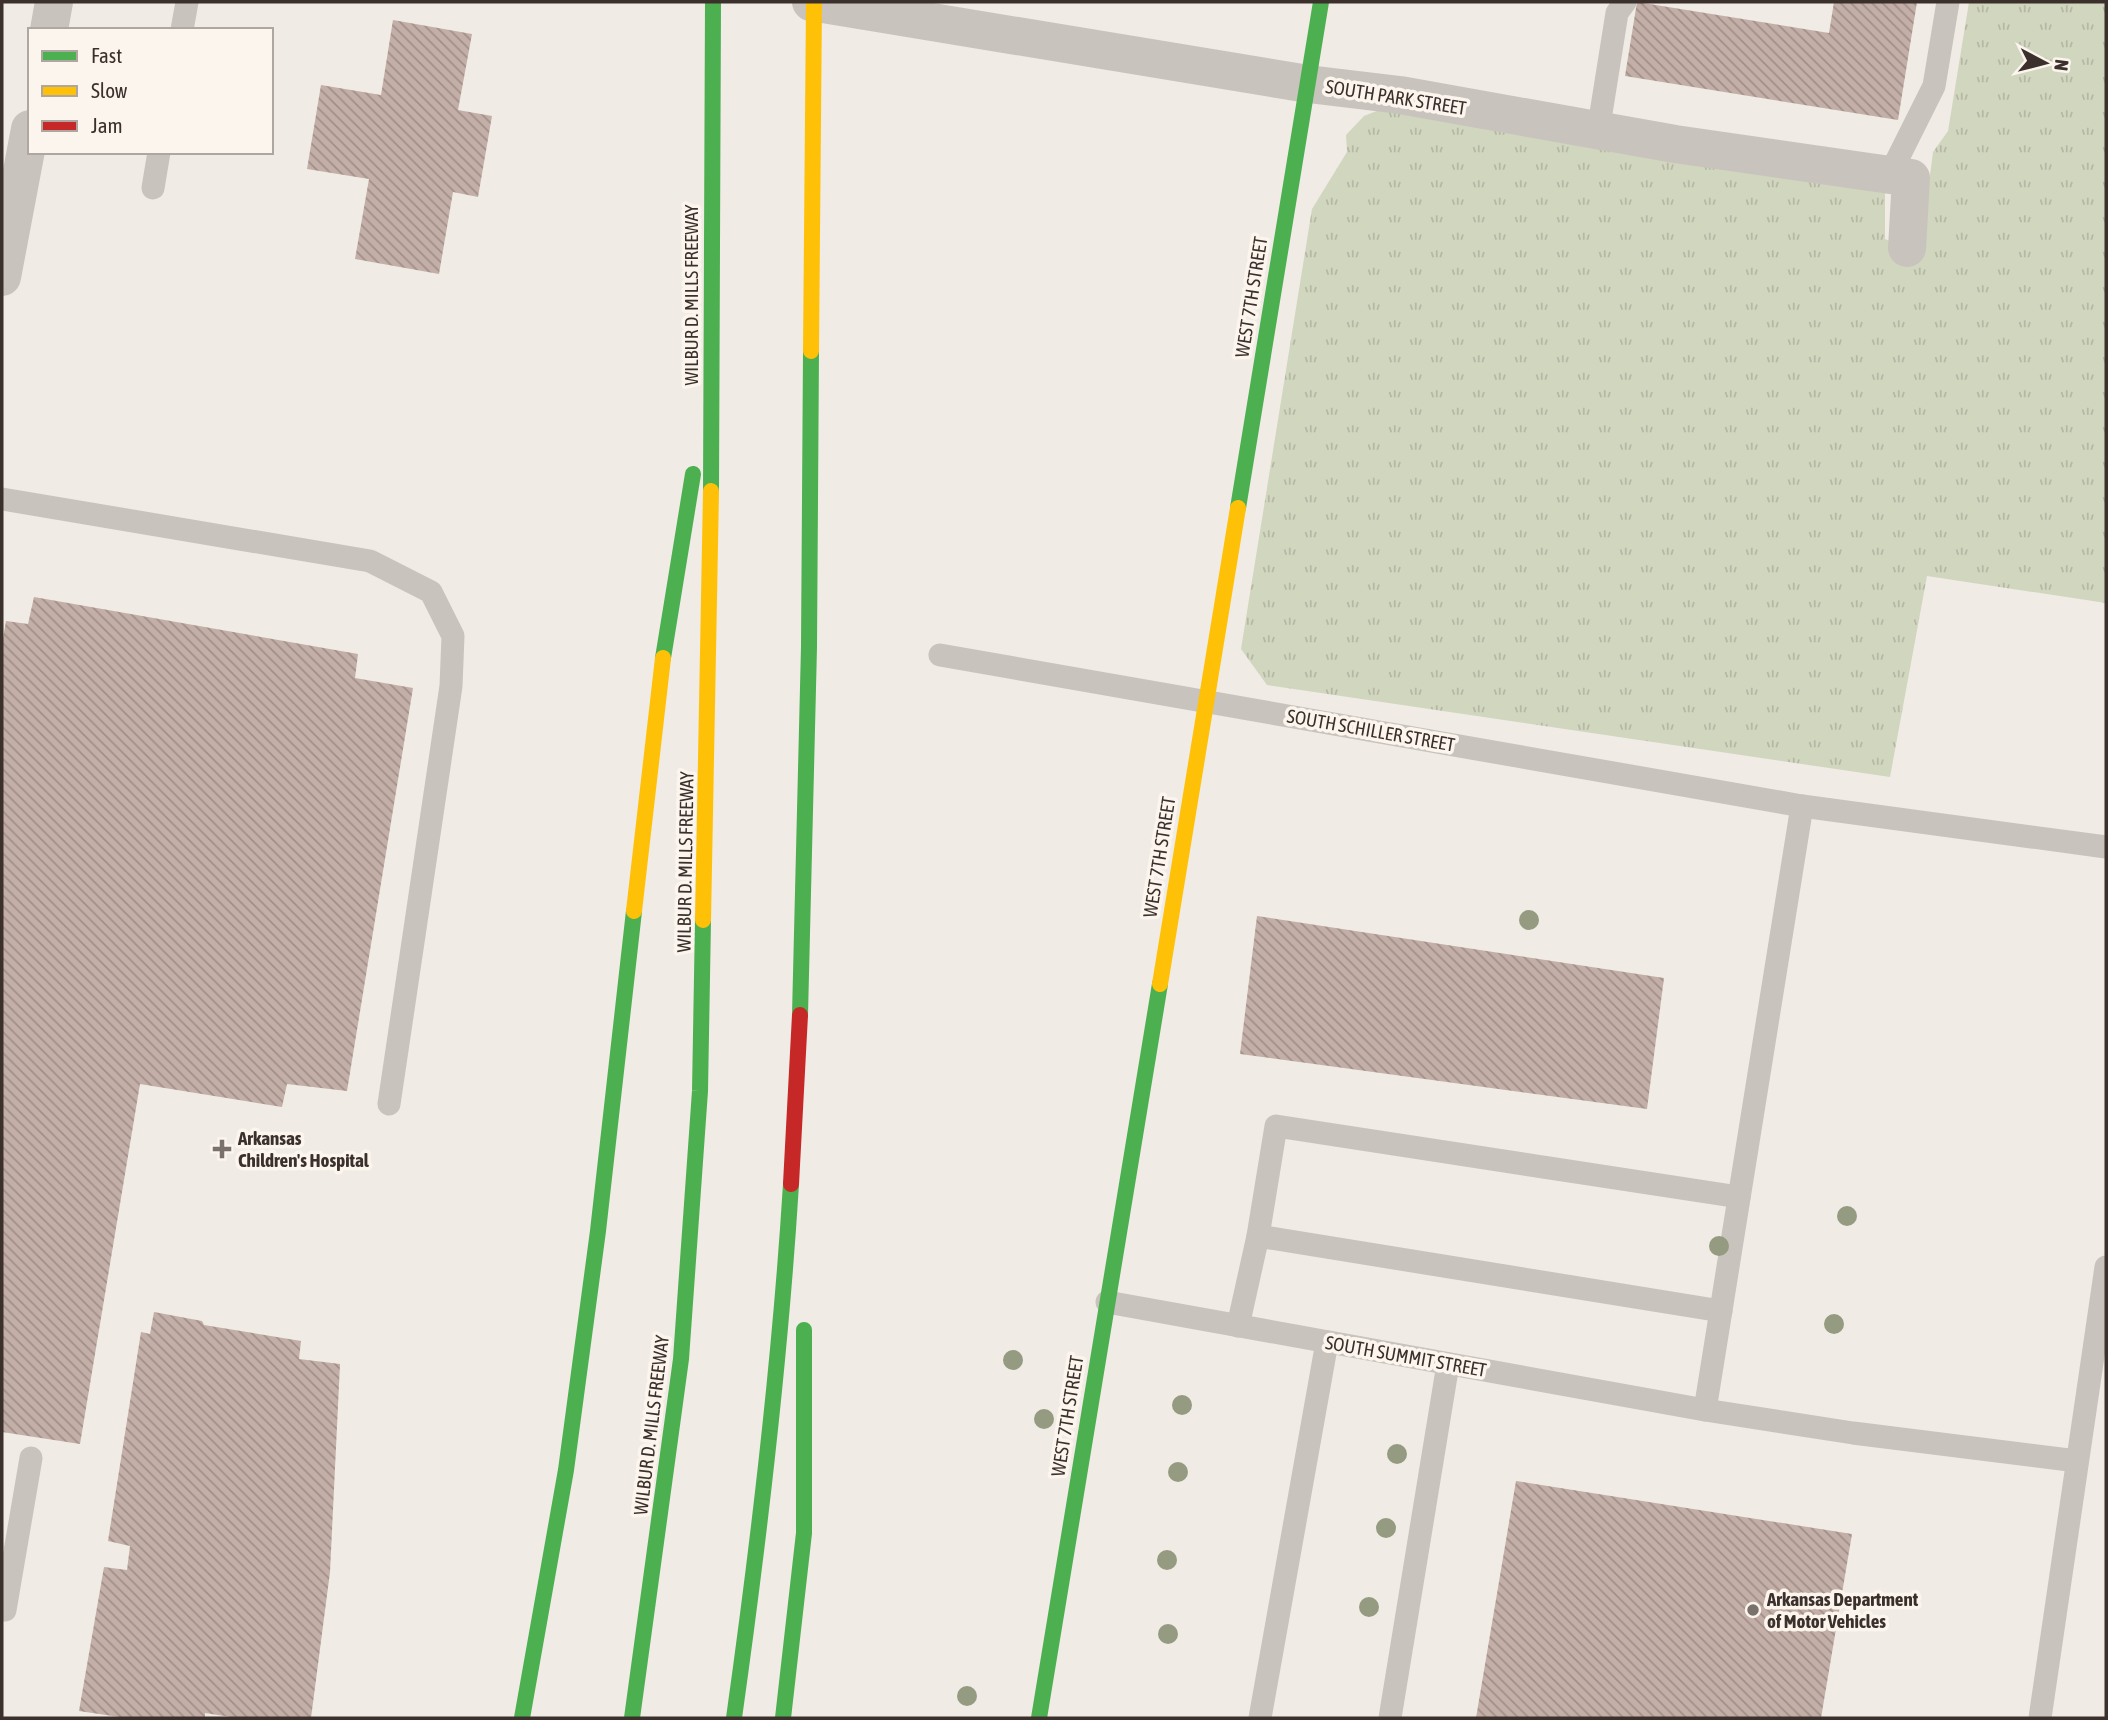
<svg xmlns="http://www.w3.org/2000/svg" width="2108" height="1720" font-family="'Asap Condensed',sans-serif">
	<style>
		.grass { fill: url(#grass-tufts) }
		.building { fill: url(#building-back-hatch) }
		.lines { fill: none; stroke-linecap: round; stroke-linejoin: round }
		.lane { stroke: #c9c3be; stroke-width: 23 }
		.street { stroke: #c9c3be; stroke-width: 38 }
		.fast { stroke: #4caf50; stroke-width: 16 }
		.slow { stroke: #ffc107; stroke-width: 16 }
		.jam { stroke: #c62828; stroke-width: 16 }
		.tree { fill: #959b80 }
		.poi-dot { fill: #7a716c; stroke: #fbf5ee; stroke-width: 2.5 }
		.labels { text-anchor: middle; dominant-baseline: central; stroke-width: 7; stroke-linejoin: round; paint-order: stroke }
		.street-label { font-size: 19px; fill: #3b302b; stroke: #fbf5ee }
		.poi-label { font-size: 19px; font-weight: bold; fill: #3b302b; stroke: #fbf5ee; text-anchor: start }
	</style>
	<defs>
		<pattern id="grass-tufts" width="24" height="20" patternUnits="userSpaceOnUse" patternTransform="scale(1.75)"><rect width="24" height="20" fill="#d1d6bf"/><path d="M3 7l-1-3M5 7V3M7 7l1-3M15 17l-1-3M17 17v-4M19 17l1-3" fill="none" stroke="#b4b8a4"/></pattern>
		<pattern id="building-back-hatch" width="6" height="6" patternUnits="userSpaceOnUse" patternTransform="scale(1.75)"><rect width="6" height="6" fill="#c3afa7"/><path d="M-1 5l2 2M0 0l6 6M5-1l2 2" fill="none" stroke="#a08f88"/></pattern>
	</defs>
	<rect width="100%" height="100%" fill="#f0ebe5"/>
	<polygon class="grass" points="1969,2 2106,2 2106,603 1927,576 1890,777 1267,685 1241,649 1312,209 1347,152 1346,135 1364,116 1379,110 1885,193 1885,239 1920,254 1933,152 1948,131"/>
	<g class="building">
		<polygon points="1637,2 1829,33 1834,2 1917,2 1898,120 1625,76"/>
		<polygon points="393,20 472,34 458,110 492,116 478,197 453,192 439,274 355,259 369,179 307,169 321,85 381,95"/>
		<polygon points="34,597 358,654 355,678 413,688 347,1091 287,1084 282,1107 140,1084 80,1444 2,1432 2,644 6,621 28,624"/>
		<polygon points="1257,916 1664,978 1647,1109 1240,1054"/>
		<polygon points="154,1312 202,1321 204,1325 301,1341 299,1359 340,1364 330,1572 311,1718 237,1718 205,1713 205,1718 126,1718 79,1711 104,1567 127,1570 130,1546 108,1541 141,1332 150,1334"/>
		<polygon points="1516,1481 1852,1534 1821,1718 1476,1718"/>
	</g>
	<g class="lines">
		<g class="lane">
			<polyline points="182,30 187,2"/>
			<polyline points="1598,132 1617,13 1625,2"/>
			<polyline points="1890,174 1934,86 1948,2"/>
			<polyline points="153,188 159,152"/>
			<polyline points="2,499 370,561 431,592 453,636 451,686 389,1104"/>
			<polyline points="940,655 1802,806"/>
			<polyline points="1258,1236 1276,1126 1739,1197"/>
			<polyline points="1107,1302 1705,1410 1853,1433 2077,1461"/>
			<polyline points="1238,1326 1258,1236 1721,1311"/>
			<polyline points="1705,1410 1802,806 2106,847"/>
			<polyline points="2,1609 5,1610 31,1458"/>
			<polyline points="1260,1718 1327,1342"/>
			<polyline points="1390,1718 1448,1364"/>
			<polyline points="2040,1718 2106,1267"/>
		</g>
		<g class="street">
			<polyline points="811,2 1308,84 1400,95 1675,144 1911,178 1907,248"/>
			<polyline points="49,30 54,2"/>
			<polyline points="2,277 30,129"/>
		</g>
		<g class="fast">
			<polyline points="711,491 713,2"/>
			<polyline points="1238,508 1321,2"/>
			<polyline points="663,658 693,474"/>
			<polyline points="800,1015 809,647 811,351"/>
			<polyline points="522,1718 566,1470 598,1231 634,911"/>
			<polyline points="632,1718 681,1359 700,1091 703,920"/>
			<path d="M734,1718C759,1540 780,1363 791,1184"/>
			<polyline points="783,1718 804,1533 804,1330"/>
			<polyline points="1039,1718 1160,984"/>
		</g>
		<g class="slow">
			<polyline points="811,351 814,2"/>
			<polyline points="634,911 663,658"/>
			<polyline points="703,920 711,491"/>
			<polyline points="1160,984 1238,508"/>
		</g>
		<polyline class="jam" points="791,1184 800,1015"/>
	</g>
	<g class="tree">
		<circle cx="1529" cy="920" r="10"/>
		<circle cx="1847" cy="1216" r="10"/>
		<circle cx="1719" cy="1246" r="10"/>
		<circle cx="1834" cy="1324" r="10"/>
		<circle cx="1013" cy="1360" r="10"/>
		<circle cx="1182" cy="1405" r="10"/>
		<circle cx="1044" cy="1419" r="10"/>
		<circle cx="1397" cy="1454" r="10"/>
		<circle cx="1178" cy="1472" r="10"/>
		<circle cx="1386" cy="1528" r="10"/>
		<circle cx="1167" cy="1560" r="10"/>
		<circle cx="1369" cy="1607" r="10"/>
		<circle cx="1168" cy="1634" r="10"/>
		<circle cx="967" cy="1696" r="10"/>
	</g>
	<g class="poi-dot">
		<path d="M218.5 1138.5h7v7h7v7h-7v7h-7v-7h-7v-7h7z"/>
		<circle cx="1753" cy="1610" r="7"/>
	</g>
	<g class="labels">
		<g class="street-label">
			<text transform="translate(1396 97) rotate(9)">SOUTH PARK STREET</text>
			<text transform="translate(691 295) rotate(-90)">WILBUR D. MILLS FREEWAY</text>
			<text transform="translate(1251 297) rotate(-81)">WEST 7TH STREET</text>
			<text transform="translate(1371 730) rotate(10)">SOUTH SCHILLER STREET</text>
			<text transform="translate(1159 857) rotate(-81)">WEST 7TH STREET</text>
			<text transform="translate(685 862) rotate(-89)">WILBUR D. MILLS FREEWAY</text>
			<text transform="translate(1406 1356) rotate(10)">SOUTH SUMMIT STREET</text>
			<text transform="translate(1067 1416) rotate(-81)">WEST 7TH STREET</text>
			<text transform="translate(651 1425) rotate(-83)">WILBUR D. MILLS FREEWAY</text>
		</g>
		<g class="poi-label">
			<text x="238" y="1138">Arkansas<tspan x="238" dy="22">Children's Hospital</tspan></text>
			<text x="1767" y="1599">Arkansas Department<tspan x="1767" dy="22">of Motor Vehicles</tspan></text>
		</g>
	</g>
	<rect width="2108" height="1720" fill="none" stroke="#3b302b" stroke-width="7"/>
	<rect x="28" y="28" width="245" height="126" fill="#fbf5ee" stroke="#aea6a0" stroke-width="2"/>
	<rect x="42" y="51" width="35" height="10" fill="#4caf50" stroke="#aea6a0" stroke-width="2"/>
	<text x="91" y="63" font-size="21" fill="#3b302b">Fast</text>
	<rect x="42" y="86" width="35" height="10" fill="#ffc107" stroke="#aea6a0" stroke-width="2"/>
	<text x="91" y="98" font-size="21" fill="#3b302b">Slow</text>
	<rect x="42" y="121" width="35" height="10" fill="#c62828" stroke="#aea6a0" stroke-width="2"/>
	<text x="91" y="133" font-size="21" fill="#3b302b">Jam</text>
	<g transform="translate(2045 63) rotate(97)" stroke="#fbf5ee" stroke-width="5" paint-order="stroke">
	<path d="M0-5L12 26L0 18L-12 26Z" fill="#3b302b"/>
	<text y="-10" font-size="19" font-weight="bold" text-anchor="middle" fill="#3b302b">N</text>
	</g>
</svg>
